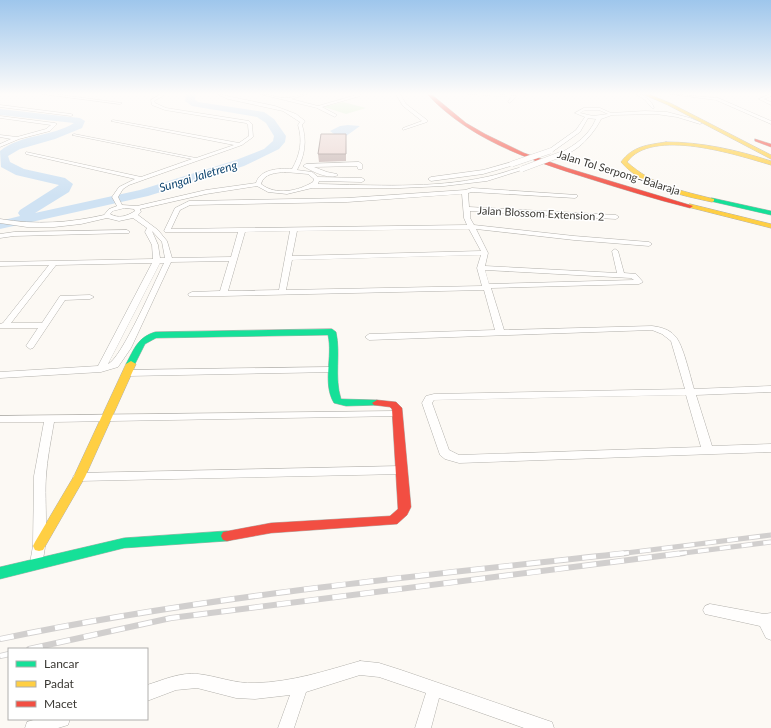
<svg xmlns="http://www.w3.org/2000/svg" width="771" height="728" font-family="Lato,sans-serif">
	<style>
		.green { fill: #dbf2d3 }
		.water { fill: #cfe2f3 }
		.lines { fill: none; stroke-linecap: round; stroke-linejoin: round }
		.river { fill: #cfe2f3; fill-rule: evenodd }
		.street-casing { stroke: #b3b1ac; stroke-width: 1 }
		.fast-casing { stroke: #b3b1ac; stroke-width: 1 }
		.slow-casing { stroke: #b3b1ac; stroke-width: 1 }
		.jam-casing { stroke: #b3b1ac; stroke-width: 1 }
		.street { fill: #fffefd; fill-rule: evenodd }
		.fast { fill: #16e098; fill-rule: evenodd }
		.slow { fill: #ffcf43; fill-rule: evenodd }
		.jam { fill: #f24e42; fill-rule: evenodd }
		.rail-far1-casing { stroke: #d1cfce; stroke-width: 5 }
		.rail-casing { stroke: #d1cfce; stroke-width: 6 }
		.rail-far1 { stroke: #fff; stroke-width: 3.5; stroke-dasharray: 11; stroke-linecap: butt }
		.rail { stroke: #fff; stroke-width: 4.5; stroke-dasharray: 14; stroke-linecap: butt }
		.street-bridge-casing { stroke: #b3b1ac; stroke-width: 6; stroke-linecap: butt }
		.street-bridge { stroke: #fffefd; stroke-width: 5.5 }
		.wall { fill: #c9b8b5 }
		.building { fill: #ead6d2; stroke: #a49693 }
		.labels { text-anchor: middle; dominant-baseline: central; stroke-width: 3; stroke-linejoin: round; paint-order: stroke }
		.far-street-label { font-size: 11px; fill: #3a3833; stroke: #fff }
		.far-water-label { font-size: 12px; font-style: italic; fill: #124872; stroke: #fff }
	</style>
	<rect width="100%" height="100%" fill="#fcf9f4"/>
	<polygon class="green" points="343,102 366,108 346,114 324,107"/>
	<polygon class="water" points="348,125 360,126 342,139 328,138 334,134 330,131 340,126"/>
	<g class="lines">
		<path class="river" d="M186,94H196L195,100L198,102L264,112L274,119L286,136L285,142L279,149L244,166L148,196L0,229V221L20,216L18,213L20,210L59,185L16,175L1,167L0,151C21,134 52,137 74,123L0,115V109L80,118L85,121L82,128L55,139L20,149L8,156L10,162L24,169L65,178L73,184L69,192L35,213L140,190L236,160L264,149L273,141L274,136L266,123L257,117L192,106L185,101Z"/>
		<g class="street-casing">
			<g id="street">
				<polygon points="42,94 53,94 122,103 120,104"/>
				<path d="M161,94H166L154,101L155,103L166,108L249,121L252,124L253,137L242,145L129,185L123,189L118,197L122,205L137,206L206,190L256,183C260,169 279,168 292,169C300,155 303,141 298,125L300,122L283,111L228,99L217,94L275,106L296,114L305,121L302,125C307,141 305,155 297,170L312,172L318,177L362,178L365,180L362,182L319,181L318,184C374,185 431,189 486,177C498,175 510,170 522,167L525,169L487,181L444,186L400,188H312L287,194L268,192L257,186L206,194L140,209L141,212L138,215L158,230L167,241L172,258L231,257L238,232H165L164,231L175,208L189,201L347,198L465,190L472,188L577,195V197L575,198L472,192L468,193L469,207L616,215L619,217L616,219L470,211V218L474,225L574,236L649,242L652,244L649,246L574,240L476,229L488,253L485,266L617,273L612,251L615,249L618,251L624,273L636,274L643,282L639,284L491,288L504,330L652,326C660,327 669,329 675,336C683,344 690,376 694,389L771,386V392L696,395L712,446L771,444V452L459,463L445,459L440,455L422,403L426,396L434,394L685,389L671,341L662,334L652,330L369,340L365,337L369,334L495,330L484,290L223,296H189L188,294L192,292L220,291L229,261L171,262L131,348L118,367L101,372L0,378V372L98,366L152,263L56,265L11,323H42L60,296L90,295L94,297L90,299L65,300L33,348L30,349L26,346L38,328H0V324L3,323L49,265L0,266V262L153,259L152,245L145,232L147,228L133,218L119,221L107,218L81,224L54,227H27L0,223V219C36,225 69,223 104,215L109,209L117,206L112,197L119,187L135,179L26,154V152L141,177L192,159L72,135L74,134L196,158L234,145L111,121L113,120L239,143L249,136L248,125L246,123L165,110L152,105L151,100ZM285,172L308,174L314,179L313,182C298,191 276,196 261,184C264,173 276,173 285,172ZM462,194L464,218L467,225L171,229L180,210L190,205L347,202ZM125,208L134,209L135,211C127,216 119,219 110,214L113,211ZM469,229L481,251L292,256L297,231ZM152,231L162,242L165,258H160L158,245ZM290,231L279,290L228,291L245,232ZM481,255L477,268L482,286L286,290L292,260ZM160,263H164C156,279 121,360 108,364ZM485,270L631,278L634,280L489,284ZM686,395L701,447L459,455L449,450L432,403L434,400Z"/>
				<path d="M260,94C269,94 277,98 286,98C293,98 300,94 308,94L291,99L318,106L356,95V94H360V96L322,107L337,115L335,117L317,108Z"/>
				<polygon points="396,94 400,94 406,104 427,120 427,122 403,130 403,128 422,121 403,106"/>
				<polygon points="469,94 495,94 516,96 510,103 508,102 511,97"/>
				<path d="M636,94C644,94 652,101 654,108H652L645,100Z"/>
				<polygon points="670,94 718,98 771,121 771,124 716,100"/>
				<polygon points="771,94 771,96 764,99 771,102 771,105 759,99"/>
				<polygon points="0,105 71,114 73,115 71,116 0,107"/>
				<path d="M584,108H600L611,113L645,111L667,112L690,118L702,123L700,124L677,117L656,114L612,115L601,119C595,132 576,155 560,155V153C576,145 589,135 596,119L588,118L580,132L552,152H548V150L576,130L585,117L575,113ZM585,110H599L608,114L593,116L580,113Z"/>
				<polygon points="0,116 55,123 57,124 50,131 19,139 0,147 0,144 11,139 0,137 0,135 17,137 46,129 51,125 0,118"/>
				<path d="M359,162L362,164V169H358L357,166L314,167L327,172L337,174L338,175C329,180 311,171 303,166L306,164Z"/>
				<polygon points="512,162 514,163 514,165 483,174 431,181 428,179 431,177 483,170"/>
				<polygon points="127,230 130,232 129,233 14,236 0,238 0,234 14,232"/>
				<polygon points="332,367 337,370 335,372 128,376 123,373 128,370"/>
				<path d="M397,411L401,412L402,414L401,416L54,422C51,440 47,459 46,477C44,501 50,547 40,567L36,568L32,567L30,563L33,546L34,476L44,422H0V416Z"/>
				<polygon points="402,466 406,467 407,470 406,473 402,474 79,481 75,480 73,477 75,474 79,473"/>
				<polygon points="710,604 764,614 771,613 771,640 766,638 760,626 705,614 703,610 705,606"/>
				<path d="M360,661L379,663L401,670L546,720L552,722L554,728H524L439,698L431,728H415L426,693L379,677L360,675L306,692L294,728H278L290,695L255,699L236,698L197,688L176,690L147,701V685C163,680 180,672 198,674C217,676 235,684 255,683C292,682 325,671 360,661Z"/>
				<polygon points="37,719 70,719 68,725 58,728 25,728 27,722"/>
			</g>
		</g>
		<g class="fast-casing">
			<g id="fast">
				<polygon points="712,198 771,211 771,215 710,201 710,199"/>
				<path d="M332,329L336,332C341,354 334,377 341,399L377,400L382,403L380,405L346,406L334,403C322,383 333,357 328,335L156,338L145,344L134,366H128L126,364C134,349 138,337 155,332Z"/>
				<polygon points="227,531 231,532 233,536 231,540 227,541 124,548 0,579 0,567 124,538"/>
			</g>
		</g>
		<g class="slow-casing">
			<g id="slow">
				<polygon points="643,94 648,94 670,103 771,155 771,159 668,105"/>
				<path d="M666,142C702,142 737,150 771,161V165C737,155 652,127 627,162C652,185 682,191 714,199V201L712,202C680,195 644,188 621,162C633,146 647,145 666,142Z"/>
				<polygon points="690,204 771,224 771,228 688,207 687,206"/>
				<polygon points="131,361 136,364 85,477 43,550 39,551 35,550 33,546 35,542 74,476 126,364"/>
			</g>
		</g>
		<g class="jam-casing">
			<g id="jam">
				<path d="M427,94H431L466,123L485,134L524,153L567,168L693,206L690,208C654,199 619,188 584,177C527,159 469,139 427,94Z"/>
				<polygon points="755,139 771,144 771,147 755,141"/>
				<polygon points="377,400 396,402 402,408 411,507 407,515 397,524 271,533 227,541 223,540 221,536 223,532 271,523 390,516 398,509 392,409 390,407 374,405 372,403"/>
			</g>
		</g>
		<use href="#street" class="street"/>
		<use href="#fast" class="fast"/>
		<use href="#slow" class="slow"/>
		<use href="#jam" class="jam"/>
		<g class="rail-far1-casing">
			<g id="rail-far1">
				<polyline points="618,554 771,535"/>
				<polyline points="676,554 771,542"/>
			</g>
		</g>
		<g class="rail-casing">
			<g id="rail">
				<path d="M0,639C206,596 417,576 627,553"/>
				<polyline points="29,649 171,618 684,553"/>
				<polyline points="0,656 9,654"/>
			</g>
		</g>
		<use href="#rail-far1" class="rail-far1"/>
		<use href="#rail" class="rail"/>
		<g class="street-bridge-casing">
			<g id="street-bridge">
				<polyline points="512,164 550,151"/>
				<polyline points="522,169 562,154"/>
			</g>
		</g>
		<use href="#street-bridge" class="street-bridge"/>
	</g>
	<polygon class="wall" points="346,141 346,161 319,162 318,154"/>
	<polygon class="building" points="321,134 346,134 346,154 318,154"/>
	<linearGradient id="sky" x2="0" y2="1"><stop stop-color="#9ec6ec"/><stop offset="0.48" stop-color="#fefcfa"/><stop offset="1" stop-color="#fefcfa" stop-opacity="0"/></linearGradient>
	<rect width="771" height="196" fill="url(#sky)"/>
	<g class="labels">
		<g class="far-street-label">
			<text transform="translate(619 172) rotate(17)">Jalan Tol Serpong–Balaraja</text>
			<text transform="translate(541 213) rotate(3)">Jalan Blossom Extension 2</text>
		</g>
		<g class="far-water-label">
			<text transform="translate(198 176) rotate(-17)">Sungai Jaletreng</text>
		</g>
	</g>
	<rect x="8" y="648" width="140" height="72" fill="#ffffff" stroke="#b0afad"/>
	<rect x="16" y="661" width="20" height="6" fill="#16e098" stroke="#b0afad"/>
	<text x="44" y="668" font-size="12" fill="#3a3833">Lancar</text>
	<rect x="16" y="681" width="20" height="6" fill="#ffcf43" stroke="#b0afad"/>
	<text x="44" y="688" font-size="12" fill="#3a3833">Padat</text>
	<rect x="16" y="701" width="20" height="6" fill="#f24e42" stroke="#b0afad"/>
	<text x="44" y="708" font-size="12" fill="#3a3833">Macet</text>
</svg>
